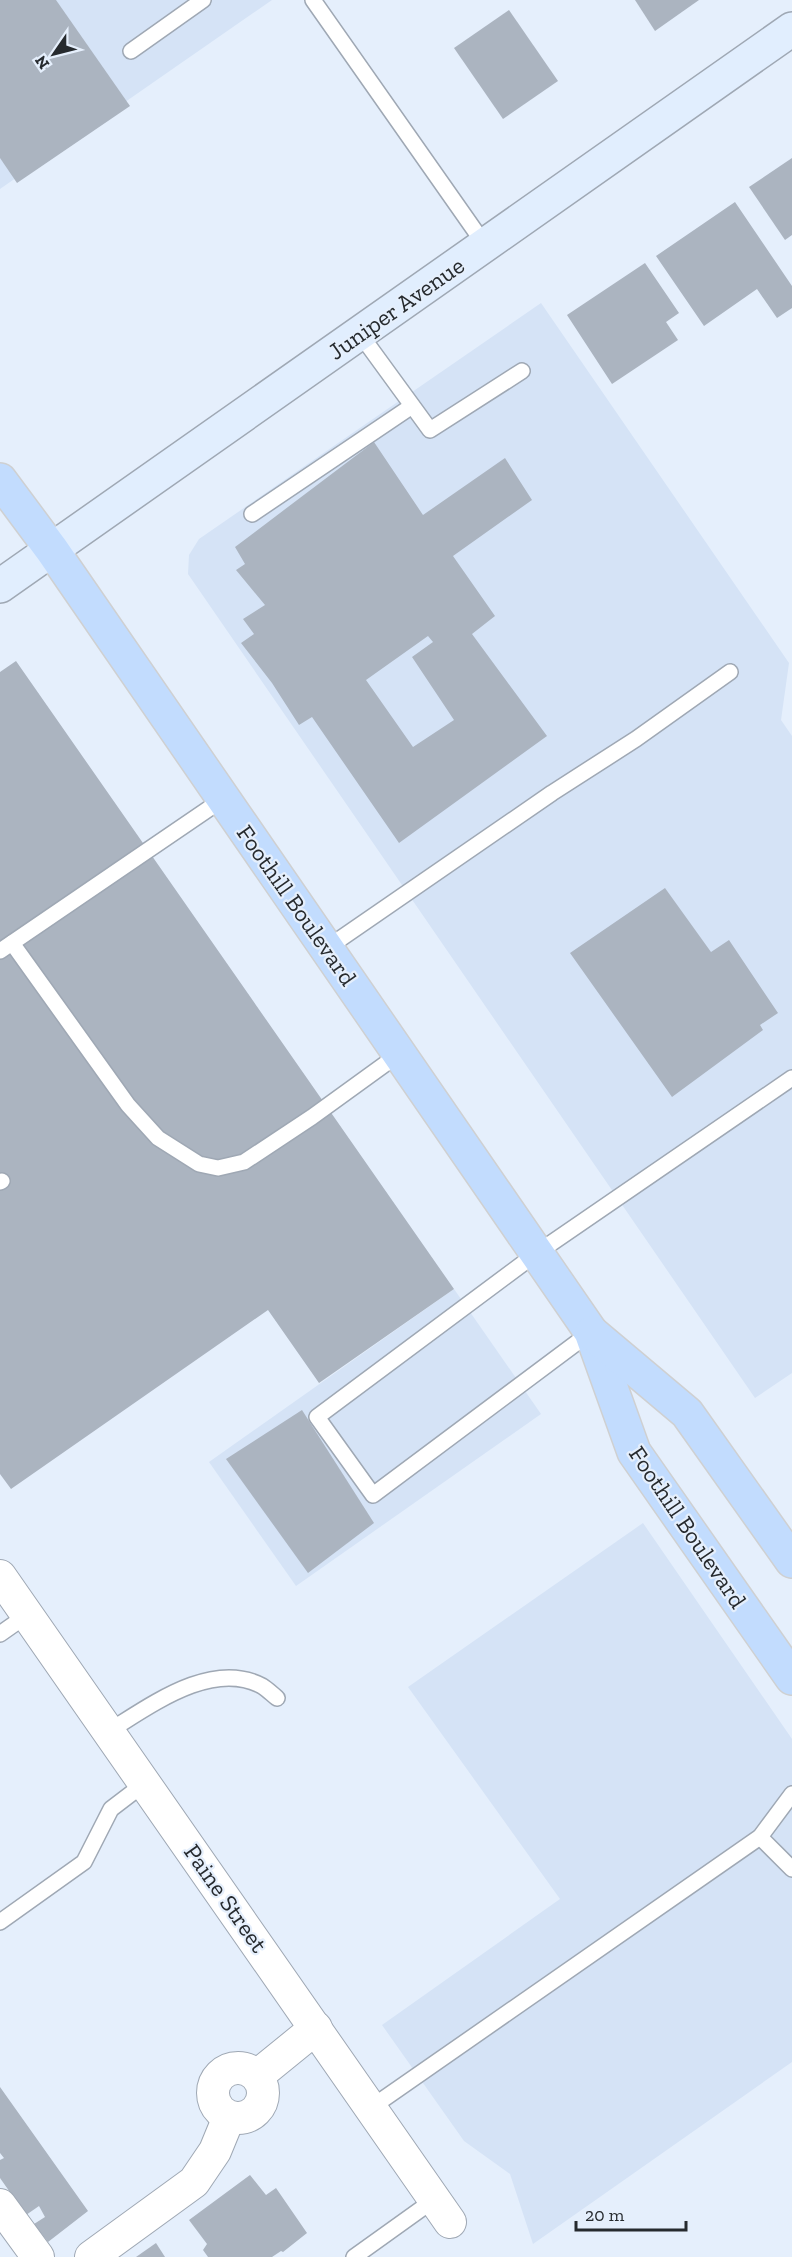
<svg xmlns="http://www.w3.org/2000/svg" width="792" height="2257" font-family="'Zilla Slab',serif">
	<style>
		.built { fill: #d5e3f6 }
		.building { fill: #abb4c0; fill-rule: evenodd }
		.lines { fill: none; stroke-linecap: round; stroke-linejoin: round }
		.lane-casing { stroke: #9fa8b4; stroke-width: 18 }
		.street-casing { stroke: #9fa8b4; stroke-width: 34 }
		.secondary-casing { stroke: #9fa8b4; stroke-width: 36 }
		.primary-casing { stroke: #cfd0d1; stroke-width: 36 }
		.lane { stroke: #fff; stroke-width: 15 }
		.street { stroke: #fff; stroke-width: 32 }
		.secondary { stroke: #e1eefe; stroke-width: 33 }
		.primary { stroke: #c2dcfe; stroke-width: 33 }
		.labels { text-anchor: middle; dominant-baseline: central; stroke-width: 4.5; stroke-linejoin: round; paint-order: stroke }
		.street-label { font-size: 24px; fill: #262a2e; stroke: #e5effc }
	</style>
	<rect width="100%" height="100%" fill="#e5effc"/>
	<g class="built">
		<polygon points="0,0 272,0 0,189"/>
		<polygon points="541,303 789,663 781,720 792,736 792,1373 755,1398 188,574 189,555 199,539"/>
		<polygon points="454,1289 541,1414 296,1586 209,1462"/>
		<polygon points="643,1523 792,1739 792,2062 533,2244 510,2174 464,2141 382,2025 560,1899 408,1687"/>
	</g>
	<g class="building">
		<polygon points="0,0 56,0 130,106 17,183 0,158"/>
		<polygon points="635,0 699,0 655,31"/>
		<polygon points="509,10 558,81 503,119 454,48"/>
		<polygon points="792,158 792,235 785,240 749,187"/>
		<polygon points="735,202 792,286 792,308 777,318 757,289 704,326 656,256"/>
		<polygon points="645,263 679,313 666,322 678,340 612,384 567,315"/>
		<path d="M374,442L423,515L505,458L532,500L453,556L495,616L472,634L547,736L399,843L312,717L299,725L272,683L241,643L254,634L243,619L265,605L236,570L245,564L235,547ZM428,636L433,642L412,657L454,720L413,747L366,680Z"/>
		<polygon points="16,661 454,1289 319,1383 268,1310 11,1489 0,1474 0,672"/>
		<polygon points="665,888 711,952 729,940 778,1013 760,1025 763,1030 672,1097 570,953"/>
		<polygon points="302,1410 374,1523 308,1573 226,1459"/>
		<polygon points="0,2087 88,2211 48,2242 34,2224 45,2217 39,2206 26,2215 0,2178 0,2160 4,2158 0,2153"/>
		<polygon points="250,2175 266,2195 276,2188 307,2233 283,2252 281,2251 272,2257 208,2257 203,2250 207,2244 189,2220"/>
		<polygon points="156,2243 165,2257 136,2257"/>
	</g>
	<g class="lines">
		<g class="lane-casing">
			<g id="lane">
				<polyline points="313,0 485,245"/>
				<polyline points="131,51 203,0"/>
				<polyline points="360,334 430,430 522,371"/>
				<polyline points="252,514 412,406"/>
				<polyline points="12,943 128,1105 158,1138 199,1164 218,1168 244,1162 312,1117 399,1054"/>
				<polyline points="327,948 552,793 636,739 730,672"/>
				<polyline points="0,951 223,799"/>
				<polyline points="0,1182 2,1181"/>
				<polyline points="591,1332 373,1495 317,1417 537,1253 792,1078"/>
				<polyline points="0,1634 27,1615"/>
				<path d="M109,1731C150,1706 212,1659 262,1686C267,1689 272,1694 277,1698"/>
				<polyline points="760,1837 792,1869"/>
				<polyline points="0,1922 84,1862 111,1809 145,1783"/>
				<polyline points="372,2107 760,1837 792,1794"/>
				<polyline points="354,2257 435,2199"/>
			</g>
		</g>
		<g class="street-casing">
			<g id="street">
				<polyline points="0,1576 450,2222"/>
				<circle cx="238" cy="2093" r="25"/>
				<polyline points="257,2076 316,2028"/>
				<polyline points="0,2205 38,2257"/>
				<polyline points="91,2257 194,2182 215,2151 229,2117"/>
			</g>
		</g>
		<g class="secondary-casing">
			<polyline id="secondary" points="0,586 792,29"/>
		</g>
		<g class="primary-casing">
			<g id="primary">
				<polyline points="0,480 52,550 591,1332 634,1452 792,1678"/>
				<polyline points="592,1333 687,1413 792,1561"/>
			</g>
		</g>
		<use href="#lane" class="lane"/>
		<use href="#street" class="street"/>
		<use href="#secondary" class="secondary"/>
		<use href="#primary" class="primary"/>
	</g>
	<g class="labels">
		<g class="street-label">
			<text transform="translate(396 308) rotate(-35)">Juniper Avenue</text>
			<text transform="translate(297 905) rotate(55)">Foothill Boulevard</text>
			<text transform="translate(688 1527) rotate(56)">Foothill Boulevard</text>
			<text transform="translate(226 1898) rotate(55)">Paine Street</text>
		</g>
	</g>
	<g transform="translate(54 54) rotate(235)" stroke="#e5effc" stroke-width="4.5" paint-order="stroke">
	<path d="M0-4.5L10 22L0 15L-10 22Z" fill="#262a2e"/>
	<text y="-9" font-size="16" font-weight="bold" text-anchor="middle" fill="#262a2e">N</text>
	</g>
	<path d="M576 2221v9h110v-9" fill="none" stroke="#262a2e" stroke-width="3"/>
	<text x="585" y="2221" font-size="18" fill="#262a2e" stroke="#e5effc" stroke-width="4.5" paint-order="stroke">20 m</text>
</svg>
